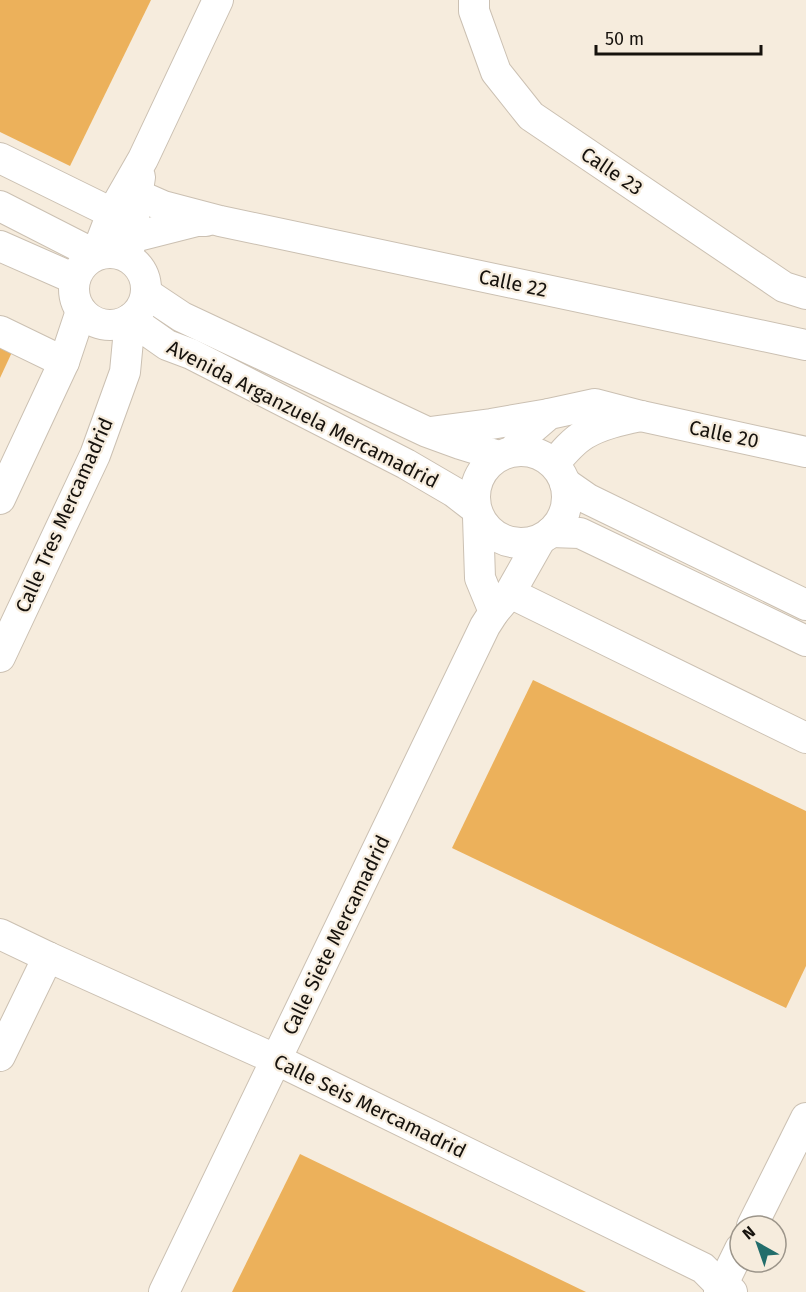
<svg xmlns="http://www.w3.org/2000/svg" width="806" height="1292" font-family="'Fira Sans',sans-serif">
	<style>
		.building { fill: #ecb15b }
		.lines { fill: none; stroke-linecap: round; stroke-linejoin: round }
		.minor-casing { stroke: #cbc0b2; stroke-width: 32 }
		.minor { stroke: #fff; stroke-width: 30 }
		.labels { text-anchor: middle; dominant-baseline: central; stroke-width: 4.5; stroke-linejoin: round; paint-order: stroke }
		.street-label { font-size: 20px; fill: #16120d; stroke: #f6ecdd }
	</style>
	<rect width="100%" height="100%" fill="#f6ecdd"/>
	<g class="building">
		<polygon points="0,0 151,0 70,166 0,132"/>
		<polygon points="0,344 13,350 0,378"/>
		<polygon points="533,680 806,811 806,966 786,1008 452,848"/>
		<polygon points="300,1154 586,1292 232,1292"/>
	</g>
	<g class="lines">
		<g class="minor-casing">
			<g id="minor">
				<polyline points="474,0 474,11 496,72 531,116 784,287 806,294"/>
				<polyline points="0,158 112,213"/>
				<polyline points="138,195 163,206 220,221 806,345"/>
				<polyline points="0,206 96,255 112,213 143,159 218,0"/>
				<polyline points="130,238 197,221 206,221"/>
				<polyline points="0,246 75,279"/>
				<circle cx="110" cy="289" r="36"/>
				<polyline points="128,257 140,177"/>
				<polyline points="146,293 182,317 427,432 460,444 499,456"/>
				<polyline points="0,331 64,362"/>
				<polyline points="430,432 491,424 549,414"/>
				<circle cx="521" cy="497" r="46"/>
				<polyline points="513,451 528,432 549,414 595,404 641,416 806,452"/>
				<path d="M554,464C563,453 573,441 585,434C602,424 622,420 641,416"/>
				<polyline points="565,483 588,499 806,605"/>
				<polyline points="0,499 64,362 81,311"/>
				<polyline points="478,517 480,578 494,612"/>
				<polyline points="551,532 580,533 806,641"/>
				<polyline points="510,593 806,738"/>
				<polyline points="0,657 95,455 125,372 130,319 167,345 191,354 406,464 454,492 476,509"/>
				<polyline points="0,934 48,957 275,1059 703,1268 721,1286 732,1292"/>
				<polyline points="0,1056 48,957"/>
				<polyline points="752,1226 806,1118"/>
				<polyline points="164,1292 485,626 494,612 510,593 540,540"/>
				<polyline points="719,1292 740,1249"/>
			</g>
		</g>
		<use href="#minor" class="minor"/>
	</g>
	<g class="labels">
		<g class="street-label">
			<text transform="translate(612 171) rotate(34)">Calle 23</text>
			<text transform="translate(513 283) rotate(12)">Calle 22</text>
			<text transform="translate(303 414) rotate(27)">Avenida Arganzuela Mercamadrid</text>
			<text transform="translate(724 434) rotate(12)">Calle 20</text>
			<text transform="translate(64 515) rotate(-66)">Calle Tres Mercamadrid</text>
			<text transform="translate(336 935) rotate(-64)">Calle Siete Mercamadrid</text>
			<text transform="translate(370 1106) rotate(26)">Calle Seis Mercamadrid</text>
		</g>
	</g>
	<g transform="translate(758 1244) rotate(320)"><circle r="28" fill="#f6ecdd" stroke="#9c958a" stroke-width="1.5"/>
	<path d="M0-4.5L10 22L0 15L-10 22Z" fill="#226d6b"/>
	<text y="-9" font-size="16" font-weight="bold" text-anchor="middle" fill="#16120d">N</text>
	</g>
	<path d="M596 45v9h165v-9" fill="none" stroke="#16120d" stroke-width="3"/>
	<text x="605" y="45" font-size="18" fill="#16120d" stroke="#f6ecdd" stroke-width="4.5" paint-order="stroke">50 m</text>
</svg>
